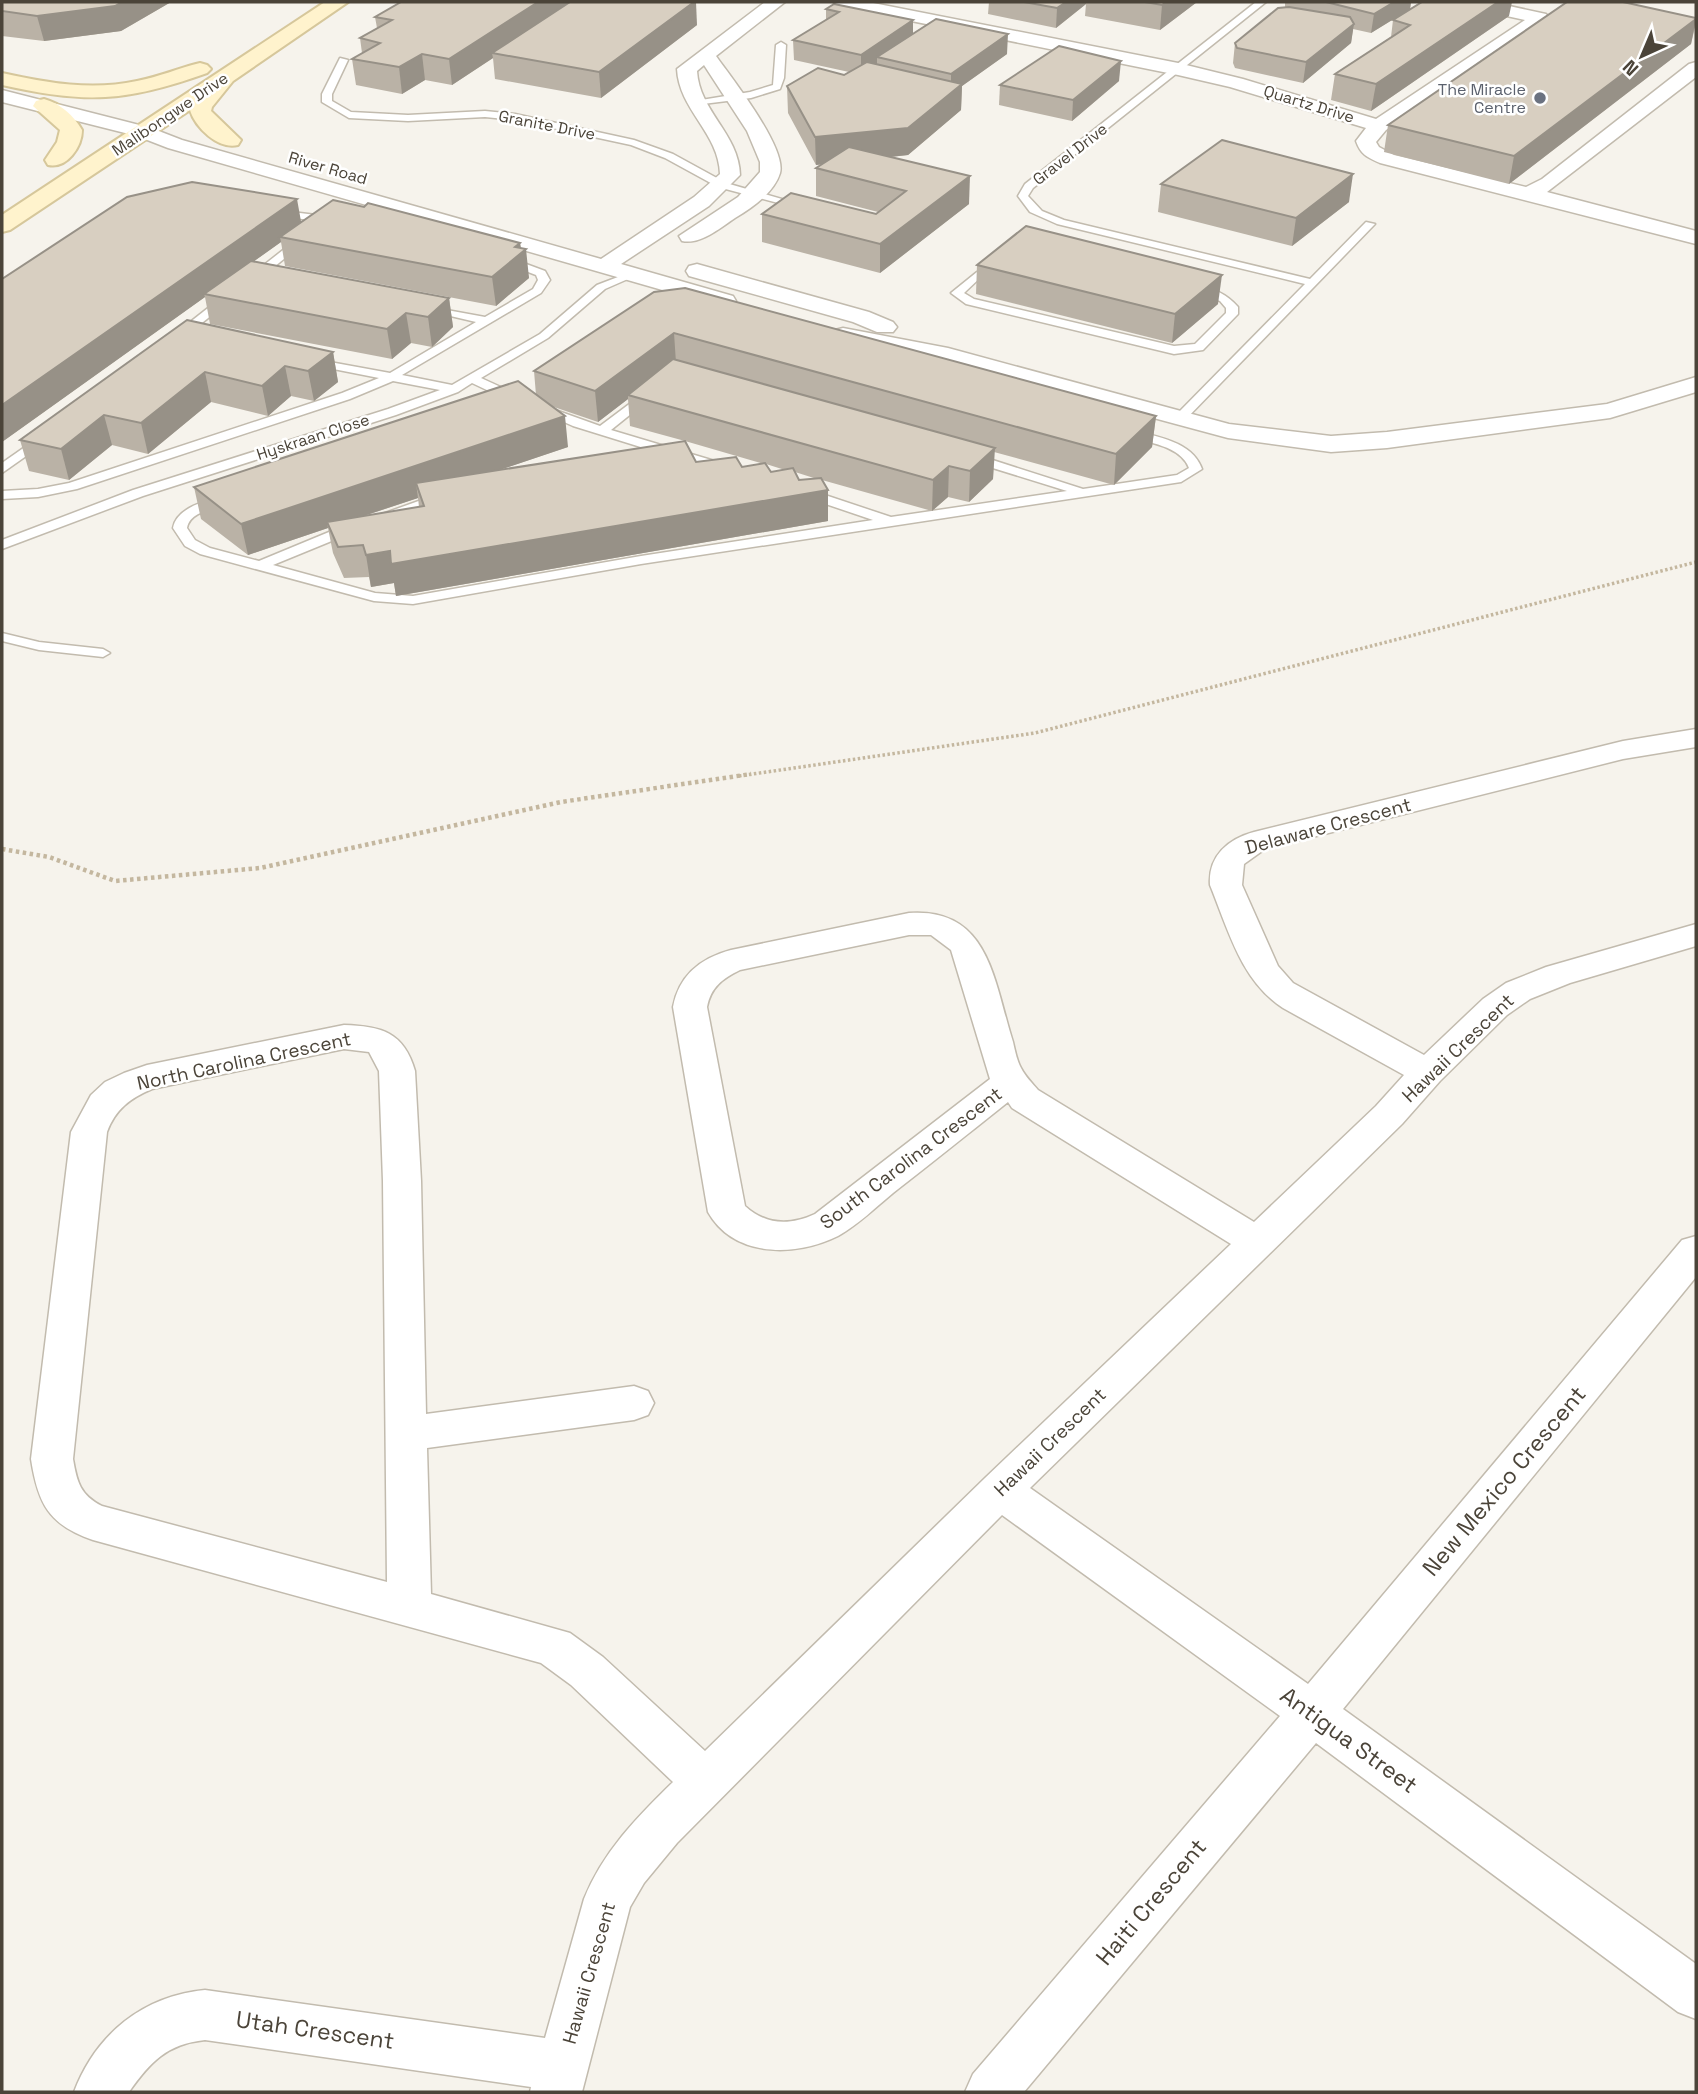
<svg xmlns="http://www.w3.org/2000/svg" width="1698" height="2094" font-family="'Space Grotesk',sans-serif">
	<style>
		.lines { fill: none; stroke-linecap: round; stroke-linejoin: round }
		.lane-casing { stroke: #c2bbae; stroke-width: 3 }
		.street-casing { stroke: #c2bbae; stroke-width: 3 }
		.secondary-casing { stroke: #d6c79b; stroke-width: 4 }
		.path-far1 { stroke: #c4b79f; stroke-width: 3.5; stroke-dasharray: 2.5 2.5; stroke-linecap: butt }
		.path { stroke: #c4b79f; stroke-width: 4.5; stroke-dasharray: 3.5 3.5; stroke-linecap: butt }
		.lane { fill: #fff; fill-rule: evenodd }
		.street { fill: #fff; fill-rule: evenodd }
		.secondary { fill: #fff3cd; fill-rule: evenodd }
		.wall { fill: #bab2a6; fill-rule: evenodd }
		.shaded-wall { fill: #979187 }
		.building { fill: #d8cfc1; stroke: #979187; stroke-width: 2 }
		.worship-dot { fill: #6b7280; stroke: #fff; stroke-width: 2.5 }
		.labels { text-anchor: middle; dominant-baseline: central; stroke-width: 5; stroke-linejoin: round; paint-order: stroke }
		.far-worship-label { font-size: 16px; fill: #5b616d; stroke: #fff; text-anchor: end }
		.far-street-label { font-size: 16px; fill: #4b4439; stroke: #fff }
		.street-label { font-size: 19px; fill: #4b4439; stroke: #fff }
		.near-street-label { font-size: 23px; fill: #4b4439; stroke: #fff }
	</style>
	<rect width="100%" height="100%" fill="#f6f3ec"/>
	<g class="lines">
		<g class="lane-casing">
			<g id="lane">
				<polygon points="1256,2 1266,2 1033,188 1028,196 1042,211 1064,220 1310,279 1366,222 1375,224 1184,421 1180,422 1174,418 1176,415 1305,284 1057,224 1030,212 1018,196 1025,184"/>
				<polygon points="781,42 786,45 784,78 780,89 751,98 695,105 695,101 750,92 773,85 776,45"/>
				<polygon points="340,58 348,60 332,94 332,101 351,112 408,115 485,111 515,114 634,140 673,154 726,183 806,206 801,209 718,187 665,158 631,145 515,120 485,117 408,121 349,118 322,102 322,94"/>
				<polygon points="276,210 332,217 337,220 332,223 272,215 271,213"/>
				<polygon points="297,239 306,241 258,280 250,280 250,276"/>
				<polygon points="502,258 510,258 545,271 550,280 541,293 402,375 452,385 540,334 597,285 631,272 637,275 605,289 548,338 481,378 518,395 518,401 510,401 472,383 458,392 396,415 143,496 2,549 2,540 133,490 388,409 440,390 393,381 350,399 77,489 38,497 2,499 2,491 38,489 69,483 342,393 379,378 308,364 308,358 390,373 476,322 425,310 425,306 485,317 533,289 538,280 536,275 502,262"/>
				<path d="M977,272L983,275L964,293L974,299L1174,346L1195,344L1226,313V308L1220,301L1194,291V287C1210,285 1228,295 1238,307V314L1203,350L1174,354L966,304L951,293Z"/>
				<polygon points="222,297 232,299 183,338 175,338 175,334"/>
				<polygon points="648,390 652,391 652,397 611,430 728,465 728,471 718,471 573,426 537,410 539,407 547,407 600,426"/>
				<path d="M1132,430C1157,437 1192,441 1202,469L1181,482L641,564L413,604L374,601L200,554L185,546L173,528C176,509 206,498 224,500V506C210,510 190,512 187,528L195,540L210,548L259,561L346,525H356V531L273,565L375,593L413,596L641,556L873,520L802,496L801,493L807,489L891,517L1067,491L970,461L968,458L974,454L1083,489L1177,475L1189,468C1181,446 1147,442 1128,437L1126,434Z"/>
				<polygon points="42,435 48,439 46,442 2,473 2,463"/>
				<polygon points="441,493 446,494 446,500 378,522 371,518"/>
				<polygon points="2,633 39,642 103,649 110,653 103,657 39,650 2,641"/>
			</g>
		</g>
		<g class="street-casing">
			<g id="street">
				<path d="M765,2H785L716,56C731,77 787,148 780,173C774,193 752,208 735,218C720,228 700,245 682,241L679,236L738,197L760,172V162L747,131L704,65L697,71C699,111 739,134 740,175L709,206L621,264L733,296L736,301L733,306L725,308L168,148L137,136L2,102V90L151,128L182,140L601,259L694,197L720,174C719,133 679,110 677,69Z"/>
				<path d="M833,2H868L1178,63L1243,79L1376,119L1525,20L1461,6L1458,2H1491L1546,14L1549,18L1546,22L1386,130L1376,142L1379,147L1394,155L1526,187L1542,179L1689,64L1696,62V77L1547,192L1696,231V244L1380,163C1367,157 1361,155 1356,141L1366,128L1230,87L1178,75L842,7Z"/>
				<polygon points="697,264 869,312 893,322 897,327 893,332 877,332 853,322 689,276 686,271 689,266"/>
				<polygon points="843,328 948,348 1229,424 1331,436 1387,432 1607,404 1696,377 1696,392 1610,418 1387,448 1331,452 1228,438 945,362 835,340 831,335 835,330"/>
				<path d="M1696,729V747L1623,759L1265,849L1244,864L1242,885L1278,966L1293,983L1424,1055L1483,999L1506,983L1546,967L1696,924V946L1570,983L1530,999L1507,1015L1440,1081L1402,1124L1030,1488L1308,1684L1682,1240L1696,1236V1277L1343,1709L1696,1964V2019L1678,2012L1316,1743L1024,2092H965L973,2074L1280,1716L1002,1515L677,1843L644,1883L630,1907L582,2092H530L531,2087L205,2040C167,2044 150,2062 129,2092H74C96,2034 143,1996 205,1990L545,2038L584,1899C603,1852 637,1817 673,1782L571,1685L541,1663L93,1540C49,1525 38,1504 31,1459L71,1132L91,1095L105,1082L124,1073L147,1065L344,1025C381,1026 404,1032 415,1071L421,1181L426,1414L634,1386L648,1391L654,1403L648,1415L634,1420L427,1448L431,1594L570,1633L603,1657L705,1751L985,1478L1231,1244L1012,1108L1008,1102C970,1132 932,1163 893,1193C876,1207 858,1225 838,1236C796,1257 734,1258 708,1212L673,1007C679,975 701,958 731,950L909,913C990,907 994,983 1013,1042C1015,1051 1017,1061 1021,1068C1025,1076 1032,1083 1038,1090L1254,1222L1376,1106L1404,1075L1283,1008C1241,981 1228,929 1210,885C1208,856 1228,839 1254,832L1623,741ZM909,935H931L951,950L990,1079L815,1214C789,1226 766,1225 745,1206L707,1007C711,987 722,979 740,970ZM344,1049L369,1052L379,1071L383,1181L387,1582L102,1506C80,1495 77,1482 73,1459L107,1132C115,1110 130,1098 152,1089Z"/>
			</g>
		</g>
		<g class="secondary-casing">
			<g id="secondary">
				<path d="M325,2H348L233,81L212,107L211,111L241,140L238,145C218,150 195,127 190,110L10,230L2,232V215Z"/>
				<path d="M200,63L207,65L211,69L207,73C126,102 86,104 2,85V73C48,83 91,91 137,81C159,77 179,68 200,63Z"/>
				<path d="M44,99C60,103 74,116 82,130C82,147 67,169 48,165L45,160L57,142L60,130L33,106L36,101Z"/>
			</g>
		</g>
		<polyline class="path-far1" points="739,776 1035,733 1696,562"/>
		<polyline class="path" points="2,849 49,857 115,881 260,868 561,802 751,774"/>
		<use href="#lane" class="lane"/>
		<use href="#street" class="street"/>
		<use href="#secondary" class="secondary"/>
	</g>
	<g class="wall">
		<polygon points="2,2 171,2 121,31 44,41 2,36"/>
		<polygon points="989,2 1197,2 1160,30 1085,16 1086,4 1056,28 988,14"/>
		<polygon points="1285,2 1411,2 1410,9 1371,33 1353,29 1351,43 1303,83 1235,68 1233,63 1235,43 1285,8"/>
		<polygon points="834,4 913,34 1007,54 962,86 961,110 908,155 890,157 969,204 880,273 762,242 762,214 876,214 878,212 816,196 816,168 822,164 816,165 788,113 787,86 844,75 849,72 794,60 793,40 826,20 826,9"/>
		<polygon points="1509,16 1371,111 1331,100 1335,74 1391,37 1393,20"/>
		<polygon points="375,17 697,25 601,98 495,79 493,58 452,85 425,80 402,94 356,85 352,59 362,53 360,38 377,28"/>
		<polygon points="1696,18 1696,23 1691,44 1509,184 1384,152 1388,125"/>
		<polygon points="1119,81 1072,121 999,105 1000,85"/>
		<polygon points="1161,184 1349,202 1292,246 1158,212"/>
		<polygon points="302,222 520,243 529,278 496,306 285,266 281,242 254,261 449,298 453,327 432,347 411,343 392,359 210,324 205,297 2,442 2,279"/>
		<polygon points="977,265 1218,304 1172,343 976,294"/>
		<path d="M654,292L1156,416L1152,447L1114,485L994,452L993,479L969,502L948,497L932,511L822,480L828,490V521L396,596L394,583L371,587L369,577L344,578L333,553L328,528L248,555L201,519L194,487L536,395L534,371ZM628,399L630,426L685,441L499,470L568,447L551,406L598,422ZM685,441L764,464L742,467L696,462ZM766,464L785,470L771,472ZM795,472L817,479L799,480ZM418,498L419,507L364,516Z"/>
		<polygon points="187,320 333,352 338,382 314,401 291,396 268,416 211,402 148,454 112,445 69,480 29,471 20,440"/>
	</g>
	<g class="shaded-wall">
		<polygon points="122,2 171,2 121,31 44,41 37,16"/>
		<polygon points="538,2 570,2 492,53 493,58 452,85 449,59"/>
		<polygon points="694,2 696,2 697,25 601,98 599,72"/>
		<polygon points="1066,2 1086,2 1086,4 1056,28 1057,8"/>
		<polygon points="1166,2 1197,2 1160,30 1162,5"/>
		<polygon points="1394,2 1411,2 1410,9 1371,33 1374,14"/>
		<polygon points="1498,2 1512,2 1509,16 1371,111 1376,84"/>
		<polygon points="1696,19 1691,44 1509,184 1514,156"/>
		<polygon points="913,20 913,39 877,57 877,64 861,75 861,55"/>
		<polygon points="1354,24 1351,43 1303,83 1306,62"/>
		<polygon points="1008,34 1007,54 962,86 961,110 908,155 816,165 815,137 951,93 951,74"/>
		<polygon points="422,54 425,80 402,94 399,67"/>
		<polygon points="1121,61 1119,81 1072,121 1073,100"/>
		<polygon points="1353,174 1349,202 1292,246 1296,218"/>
		<polygon points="970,176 969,204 880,273 880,244"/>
		<polygon points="297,199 302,227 280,237 281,242 207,295 204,294 205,297 2,442 2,405"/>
		<polygon points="520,243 521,254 526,249 529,278 496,306 492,277 515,247"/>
		<polygon points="1222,275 1218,304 1172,343 1175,314"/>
		<polygon points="449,298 453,327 432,347 428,317"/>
		<polygon points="406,313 411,343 392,359 387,329"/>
		<polygon points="674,333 676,363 628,395 628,399 598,422 595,391"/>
		<polygon points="333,352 338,382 314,401 308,371"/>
		<polygon points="285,366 291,396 268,416 262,386"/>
		<polygon points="205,372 211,402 148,454 141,423"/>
		<polygon points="104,415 112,445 69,480 61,449"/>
		<polygon points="565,416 568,447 420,497 416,483 418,498 330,527 327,522 328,528 248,555 241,524"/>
		<polygon points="1156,416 1152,447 1114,485 1116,454"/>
		<polygon points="995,448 993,479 969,502 970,471"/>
		<polygon points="949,466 948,497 932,511 933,480"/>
		<polygon points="828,490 828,521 396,596 394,583 371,587 366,555"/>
	</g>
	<g class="building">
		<polygon points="2,2 122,2 115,6 37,16 2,11"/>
		<polygon points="401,2 538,2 449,59 422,54 399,67 352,59 380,43 360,38 392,20 375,17"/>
		<polygon points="570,2 694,2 599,72 492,53"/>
		<polygon points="1024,2 1066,2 1057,8"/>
		<polygon points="1145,2 1166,2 1162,5"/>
		<polygon points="1326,2 1394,2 1374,14"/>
		<polygon points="1422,2 1498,2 1376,84 1335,74 1410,25 1393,20"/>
		<polygon points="1567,2 1623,2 1696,18 1696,19 1514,156 1388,125"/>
		<polygon points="834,4 913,20 861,55 793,40 839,12 826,9"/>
		<polygon points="1289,7 1350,17 1354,24 1306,62 1237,48 1235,43 1278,8"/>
		<polygon points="936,19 1008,34 951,74 877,57"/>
		<polygon points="1059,46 1121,61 1073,100 1000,85"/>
		<polygon points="867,62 962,84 908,128 815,137 787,86 818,68 844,75"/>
		<polygon points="1222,140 1353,174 1296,218 1161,184"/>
		<polygon points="849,147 970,176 880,244 762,214 791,193 876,214 906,191 816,168"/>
		<polygon points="192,182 297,199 2,405 2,279 127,197"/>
		<polygon points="333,200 364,207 368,203 520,243 515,247 526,249 492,277 280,237"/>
		<polygon points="1026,226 1222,275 1175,314 977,265"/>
		<polygon points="251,261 449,298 428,317 406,313 387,329 204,294"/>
		<polygon points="685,288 1156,416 1116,454 674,333 595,391 534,371 654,292"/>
		<polygon points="187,320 333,352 308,371 285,366 262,386 205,372 141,423 104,415 61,449 20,440"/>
		<polygon points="673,359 995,448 970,471 949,466 933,480 628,395"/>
		<polygon points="518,381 565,416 241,524 194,487"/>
		<polygon points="685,441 696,462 736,457 742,467 765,463 771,472 793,468 799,480 821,478 828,490 391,564 390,551 366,555 363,545 338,547 327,522 424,506 416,483"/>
	</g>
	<circle class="worship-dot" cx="1540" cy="98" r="7"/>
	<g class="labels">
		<g class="far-worship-label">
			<text x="1526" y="89">The Miracle<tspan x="1526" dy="18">Centre</tspan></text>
		</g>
		<g class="far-street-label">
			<text transform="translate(1309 104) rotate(17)">Quartz Drive</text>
			<text transform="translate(170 114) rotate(-34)">Malibongwe Drive</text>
			<text transform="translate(547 125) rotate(11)">Granite Drive</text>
			<text transform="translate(1070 154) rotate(-38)">Gravel Drive</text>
			<text transform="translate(328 168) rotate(16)">River Road</text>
			<text transform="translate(313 437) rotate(-18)">Hyskraan Close</text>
		</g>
		<g class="street-label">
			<text transform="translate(1328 826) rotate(-15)">Delaware Crescent</text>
			<text transform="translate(1458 1048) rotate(-44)">Hawaii Crescent</text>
			<text transform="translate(244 1061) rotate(-12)">North Carolina Crescent</text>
			<text transform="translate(911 1158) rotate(-37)">South Carolina Crescent</text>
			<text transform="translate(1050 1442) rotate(-44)">Hawaii Crescent</text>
			<text transform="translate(589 1973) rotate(-74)">Hawaii Crescent</text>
		</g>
		<g class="near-street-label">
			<text transform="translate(1504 1481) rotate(-50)">New Mexico Crescent</text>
			<text transform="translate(1349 1740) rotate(36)">Antigua Street</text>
			<text transform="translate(1151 1902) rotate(-50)">Haiti Crescent</text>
			<text transform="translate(315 2030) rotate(8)">Utah Crescent</text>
		</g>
	</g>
	<rect width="1698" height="2094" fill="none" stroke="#4b4439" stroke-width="7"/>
	<g transform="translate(1642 56) rotate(224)" stroke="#ffffff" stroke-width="5" paint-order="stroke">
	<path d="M0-5L12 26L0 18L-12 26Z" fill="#4b4439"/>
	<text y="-10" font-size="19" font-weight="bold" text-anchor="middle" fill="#4b4439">N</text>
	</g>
</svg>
